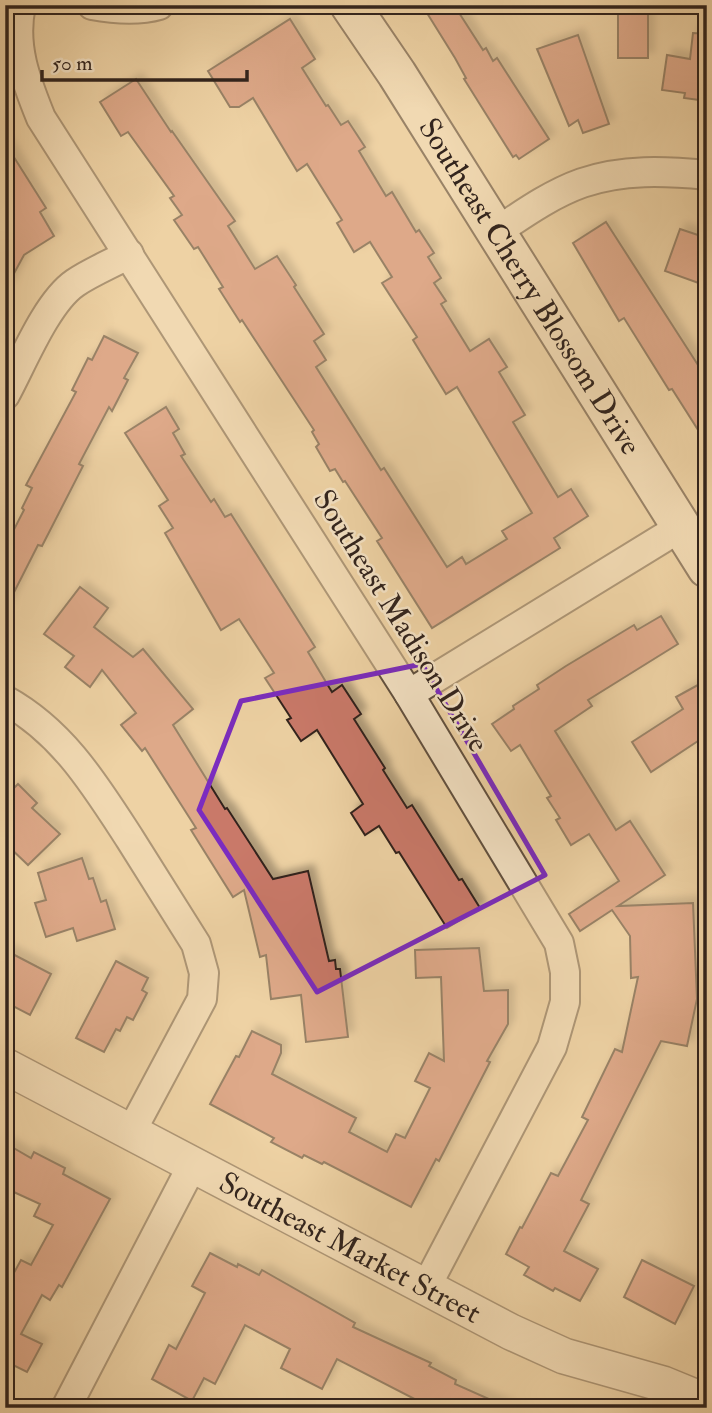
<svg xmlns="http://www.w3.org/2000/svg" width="712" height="1413" font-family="'IM FELL Double Pica',serif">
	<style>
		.building { fill: #c97969; stroke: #32241d; stroke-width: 2; filter: url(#shadow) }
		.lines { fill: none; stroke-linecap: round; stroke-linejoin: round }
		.minor-casing { stroke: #61503f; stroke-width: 32 }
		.tertiary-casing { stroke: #61503f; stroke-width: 38 }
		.secondary-casing { stroke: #32241d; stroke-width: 42 }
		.minor { stroke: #f4e2c4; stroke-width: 28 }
		.tertiary { stroke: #f4e2c4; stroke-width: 35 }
		.secondary { stroke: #f4e2c4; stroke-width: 38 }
		.marked { fill: none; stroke: #7b2cbf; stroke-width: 5; stroke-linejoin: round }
		.labels { text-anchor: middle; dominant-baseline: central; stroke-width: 5; stroke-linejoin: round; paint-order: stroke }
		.street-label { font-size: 30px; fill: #32241d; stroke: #f4e2c4 }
	</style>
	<defs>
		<filter id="shadow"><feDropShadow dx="6" dy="-6" stdDeviation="3.5" flood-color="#0004"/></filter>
	</defs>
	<rect width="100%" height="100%" fill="#eed2a4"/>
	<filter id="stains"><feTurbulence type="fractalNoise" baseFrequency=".00286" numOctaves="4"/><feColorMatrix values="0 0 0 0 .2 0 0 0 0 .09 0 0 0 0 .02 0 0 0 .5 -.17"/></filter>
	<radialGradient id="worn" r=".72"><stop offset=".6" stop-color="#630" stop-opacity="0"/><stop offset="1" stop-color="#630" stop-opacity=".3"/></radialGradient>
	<g class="building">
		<polygon points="422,5 454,5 483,50 486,48 493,61 497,58 549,139 519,159 516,155 513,157 464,79 466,78 455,58"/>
		<rect x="618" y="8" width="30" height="50"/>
		<polygon points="290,19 315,59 302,68 326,106 328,105 341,125 348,121 365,147 359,151 386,196 392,192 416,232 419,230 434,253 428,257 441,278 434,283 446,301 441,304 470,351 489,339 507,367 499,372 525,415 513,422 558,497 571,489 588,516 554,538 560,548 432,628 377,541 382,538 345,481 343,482 335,469 330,471 316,447 319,444 312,432 314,430 242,320 240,322 219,289 223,287 198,247 194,249 174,220 182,215 170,198 174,196 128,132 121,136 100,102 136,79 171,132 172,131 235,221 228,226 255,269 277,256 296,285 294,287 324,334 314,341 326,360 316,367 381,470 384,468 447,567 462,557 466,564 507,539 502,531 532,513 457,387 446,394 413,340 417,337 382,283 392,277 370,242 354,252 337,223 342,220 307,164 297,171 253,98 239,107 230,107 208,71"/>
		<polygon points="693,33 707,34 707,101 684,98 685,93 662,90 667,55 690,59"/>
		<polygon points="578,35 609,124 583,133 578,120 569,126 537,49"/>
		<polygon points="5,143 46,208 40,212 54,236 24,255 5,290"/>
		<polygon points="606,222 707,379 707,444 672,389 669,390 624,318 619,321 573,243"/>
		<polygon points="680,229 707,238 707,286 665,271"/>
		<polygon points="104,336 138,353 124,378 128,380 112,411 109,407 79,464 83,466 42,546 38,545 5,610 5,547 24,510 22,508 32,488 26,485 76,392 72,390 88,358 92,360"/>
		<polygon points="166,407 179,429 173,433 185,454 181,456 211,502 214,499 225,517 231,514 315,647 308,652 332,692 342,685 361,714 354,719 385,768 383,770 407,808 412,805 459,880 462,879 480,908 447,928 399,852 396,853 379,826 365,835 351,813 363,804 317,730 301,741 287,720 291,718 265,678 274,673 239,619 221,630 165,533 173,528 159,506 168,500 125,433"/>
		<polygon points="80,587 108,608 94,627 133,657 143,649 193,709 173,725 225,809 227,808 273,879 308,871 329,961 335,960 336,969 340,969 348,1037 306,1042 301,995 271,999 266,955 260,957 244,890 233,897 191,830 196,828 145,748 142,751 121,725 136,713 102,670 90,687 65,667 74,656 44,634"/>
		<polygon points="661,616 678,644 588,700 592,706 555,731 616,830 630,821 665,875 618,906 693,903 697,999 687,1046 661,1041 581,1200 589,1204 564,1251 598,1269 580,1301 555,1288 553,1291 524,1275 529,1267 506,1254 520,1227 522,1228 551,1173 558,1176 588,1120 582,1117 615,1049 622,1052 638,977 631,978 630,936 612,910 580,931 569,914 619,881 589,834 571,845 556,820 560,818 547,798 551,796 520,745 511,751 492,724 514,709 513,706 539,689 537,685 566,666 634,625 637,630"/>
		<polygon points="707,680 707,735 651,772 632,742 683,709 676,697"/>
		<polygon points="18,784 37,803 32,808 60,834 28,865 5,843 5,797"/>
		<polygon points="82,858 89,879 93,878 101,902 106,900 115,929 77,941 73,928 46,937 35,903 46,900 38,873"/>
		<polygon points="479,948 484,991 508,990 508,1024 487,1061 490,1062 439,1161 436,1159 411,1207 324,1162 322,1164 304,1155 302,1158 271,1142 274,1138 210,1104 236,1056 239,1057 252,1031 281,1045 281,1053 272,1074 356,1118 349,1132 387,1152 396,1134 405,1138 430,1088 415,1081 429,1053 444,1061 441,977 416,978 415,950"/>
		<polygon points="5,950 51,974 30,1015 5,1002"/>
		<polygon points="116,961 148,978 142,990 147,993 133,1020 127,1017 120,1031 116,1029 104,1052 76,1038"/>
		<polygon points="5,1143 31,1158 34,1152 65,1168 63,1174 110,1199 62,1287 59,1285 50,1300 42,1295 21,1334 42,1344 27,1372 7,1362 5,1364 5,1289 21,1260 31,1265 53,1225 34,1216 40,1204 5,1188"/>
		<polygon points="210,1253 237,1267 238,1264 259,1275 262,1270 355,1323 353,1327 431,1363 429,1366 456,1380 455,1384 509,1408 432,1408 337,1359 322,1389 281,1368 290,1349 245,1325 215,1384 204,1378 192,1401 152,1379 169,1345 176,1349 205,1293 192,1286"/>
		<polygon points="642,1260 694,1286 675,1324 624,1297"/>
	</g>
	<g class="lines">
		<g class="minor-casing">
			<g id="minor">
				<path d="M21,5C12,46 26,81 41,118L409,694L559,943L565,972V1002L552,1047L426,1287"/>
				<path d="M92,5C114,9 138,11 159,5"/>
				<path d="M496,232C523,214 551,194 582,183C623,169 665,171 707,175"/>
				<path d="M5,395C22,364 46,303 75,283C91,272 111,264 129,254"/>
				<polyline points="409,694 681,527"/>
				<path d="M5,700C63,732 95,785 130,839C152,874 174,909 196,944L204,973L202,999L131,1132"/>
				<polyline points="66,1408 193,1164"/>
			</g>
		</g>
		<g class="tertiary-casing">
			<g id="tertiary">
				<path id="s1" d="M5,1066L511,1332L564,1356L663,1384L707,1402"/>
			</g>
		</g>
		<g class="secondary-casing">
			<g id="secondary">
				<path id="s2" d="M350,5L397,74L707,568"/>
			</g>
		</g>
		<use href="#minor" class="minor"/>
		<use href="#tertiary" class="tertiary"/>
		<use href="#secondary" class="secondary"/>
	</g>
	<path d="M0 0H712V1413H0ZM422,664L545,875L317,992L199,810L241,701Z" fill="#eed2a4" fill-opacity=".55" fill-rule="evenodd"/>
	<path class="marked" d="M422,664L545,875L317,992L199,810L241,701Z"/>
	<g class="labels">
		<g class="street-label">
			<text stroke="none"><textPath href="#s2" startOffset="334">Southeast Cherry Blossom Drive</textPath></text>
			<text transform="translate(401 621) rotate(58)">Southeast Madison Drive</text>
			<text stroke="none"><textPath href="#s1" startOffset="390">Southeast Market Street</textPath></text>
		</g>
	</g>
	<rect width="712" height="1413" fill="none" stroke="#eed2a4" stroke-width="28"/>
	<rect x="7" y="7" width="698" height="1399" fill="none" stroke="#32241d" stroke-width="3.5"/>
	<rect x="14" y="14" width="684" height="1385" fill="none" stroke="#32241d" stroke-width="2"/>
	<path d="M42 70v10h205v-10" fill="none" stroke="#32241d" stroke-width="3.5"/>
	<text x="52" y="70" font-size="21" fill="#32241d" stroke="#f4e2c4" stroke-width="5" paint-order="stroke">50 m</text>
	<rect width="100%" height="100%" filter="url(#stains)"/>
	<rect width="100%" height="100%" fill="url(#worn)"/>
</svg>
